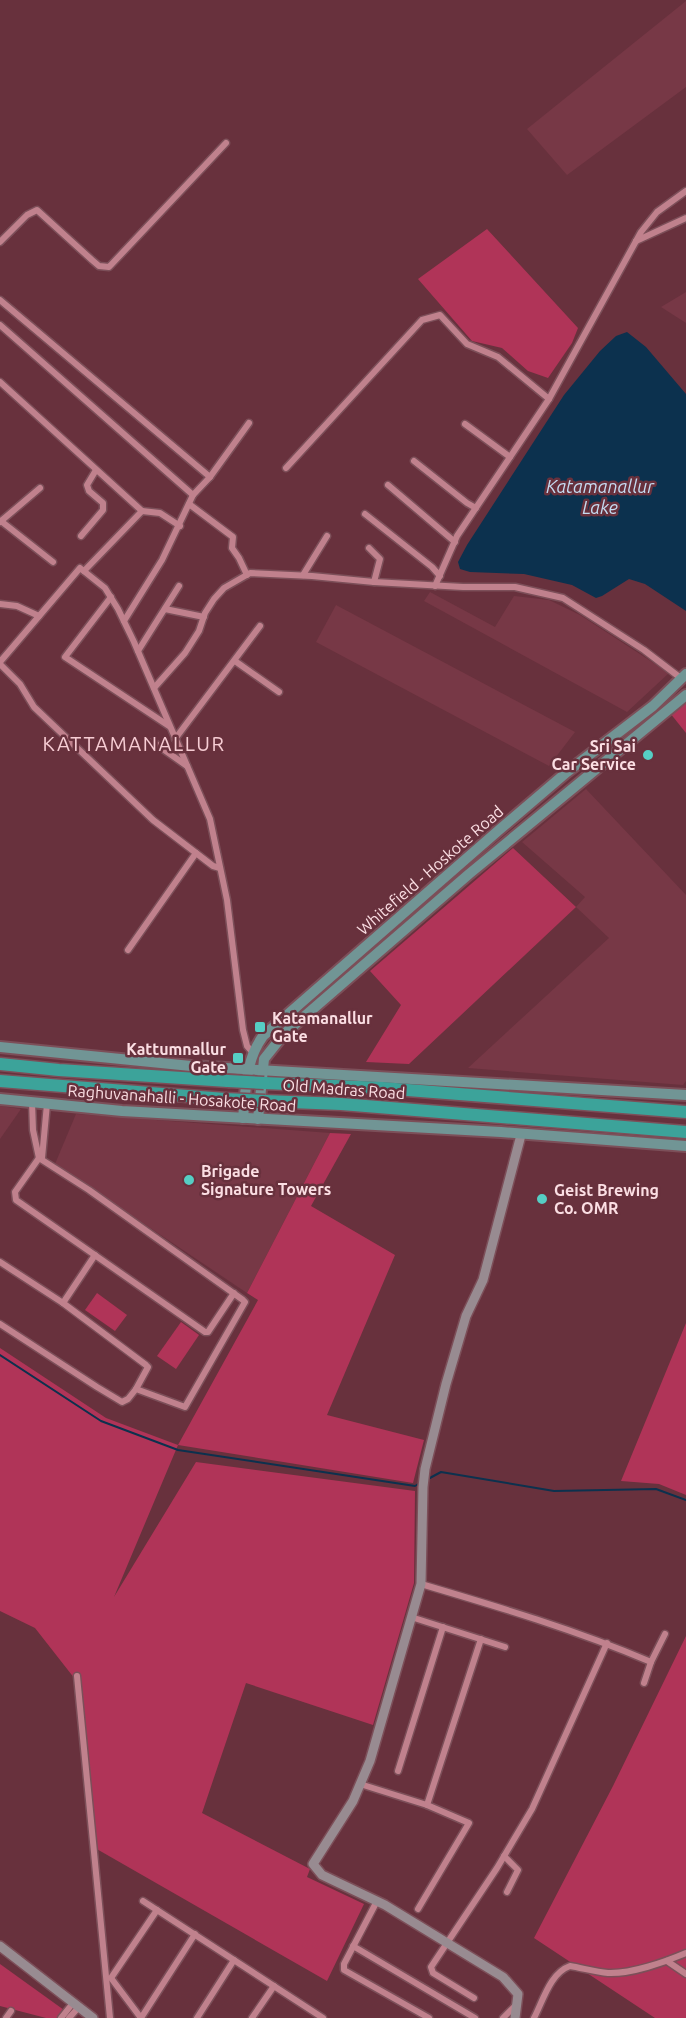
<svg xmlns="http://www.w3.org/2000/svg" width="686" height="2018" font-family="Ubuntu,sans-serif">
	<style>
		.built { fill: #773846 }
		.green { fill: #b03458 }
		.water { fill: #0c314e }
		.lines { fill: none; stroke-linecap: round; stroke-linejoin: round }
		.stream { stroke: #0c314e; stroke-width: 2 }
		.street-casing { stroke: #7c4f59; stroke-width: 9 }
		.secondary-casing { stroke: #7c4f59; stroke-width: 12 }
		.primary-casing { stroke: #7c4f59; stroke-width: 14 }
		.highway-casing { stroke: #7c4f59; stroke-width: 15 }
		.street { stroke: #c0818d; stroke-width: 6 }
		.secondary { stroke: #988b91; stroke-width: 9 }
		.primary { stroke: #719595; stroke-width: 10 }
		.highway { stroke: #3ca39a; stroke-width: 12 }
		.highway-bridge-casing { stroke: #7c4f59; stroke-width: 15; stroke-linecap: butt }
		.highway-bridge { stroke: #3ca39a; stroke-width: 12 }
		.poi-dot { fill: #56cec4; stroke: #68313d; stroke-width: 2 }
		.labels { text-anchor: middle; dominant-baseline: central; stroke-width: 5; stroke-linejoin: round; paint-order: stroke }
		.poi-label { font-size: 16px; font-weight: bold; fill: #fbdee3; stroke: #68313d; text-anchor: start }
		.street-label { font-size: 16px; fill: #fbdee3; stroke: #68313d }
		.water-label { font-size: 18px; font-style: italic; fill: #c4dbf1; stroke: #68313d }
		.quarter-label { font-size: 20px; letter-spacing: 1.5px; fill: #f7cdd4; stroke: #68313d }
	</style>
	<rect width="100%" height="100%" fill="#68313d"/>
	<g class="built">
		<polygon points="686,1 686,87 567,175 527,129"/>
		<polygon points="686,292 686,323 661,307"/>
		<polygon points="430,592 495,627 514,596 549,600 580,615 669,673 627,712 424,601"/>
		<polygon points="336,605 575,732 549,766 316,642"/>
		<polygon points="586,789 686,895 686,1081 683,1085 468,1068 609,938 576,907 585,897 522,842"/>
		<polygon points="0,1106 21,1109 0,1139"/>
		<polygon points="76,1114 330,1133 247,1293 55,1164"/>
	</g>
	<g class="green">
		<polygon points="487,229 578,328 572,343 548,378 528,371 502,348 472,341 418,279"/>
		<polygon points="686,698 686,733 670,713"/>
		<polygon points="513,848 576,907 409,1064 366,1062 401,1005 370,971"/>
		<polygon points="330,1133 351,1134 311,1206 395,1255 327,1415 424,1440 413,1483 178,1445 114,1597 196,1462 415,1491 414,1583 373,1725 246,1683 202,1813 310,1869 307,1877 364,1904 327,1981 95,1848 82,1688 35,1628 0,1611 0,1348 106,1418 178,1445 258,1300 247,1293"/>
		<polygon points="97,1293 127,1315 115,1331 85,1310"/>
		<polygon points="181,1322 199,1335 176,1369 157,1356"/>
		<polygon points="686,1323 686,1495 659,1484 621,1481"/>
		<polygon points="686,1636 686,2018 655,2018 534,1938 613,1786"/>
		<polygon points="0,1964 64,2010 57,2018 46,2018 0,2006"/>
	</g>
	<polygon class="water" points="627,332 646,347 686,394 686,611 645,584 629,579 602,596 596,598 572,585 524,574 470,572 460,569 458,562 467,545 564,395 600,351 616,336"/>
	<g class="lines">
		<g class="stream">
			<polyline points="0,1355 101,1421 178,1450 415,1486 420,1483"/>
			<polyline points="428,1479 441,1472 554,1491 656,1489 686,1500"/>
		</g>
		<g class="street-casing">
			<g id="street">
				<polyline points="636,241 686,218"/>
				<polyline points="0,242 27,215 37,210 92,260 99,266 109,267 226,143"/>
				<polyline points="0,300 210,477"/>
				<polyline points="0,325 193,495"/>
				<polyline points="0,382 142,511 84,571"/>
				<polyline points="465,424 510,457"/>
				<polyline points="414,461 467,503 476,508"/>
				<polyline points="286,468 422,320 440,315 467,344 498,357 549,399"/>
				<polyline points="388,485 455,542"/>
				<polyline points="189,504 233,537 232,548 239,558 247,575"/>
				<polyline points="142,511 160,513 180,526"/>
				<polyline points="365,514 432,567 440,576"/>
				<polyline points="1,521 53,562"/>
				<polyline points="0,522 40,488"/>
				<polyline points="81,536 103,510 103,503 89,491 87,485 96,470"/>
				<polyline points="369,548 380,559 374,582"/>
				<polyline points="303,575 327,536"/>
				<polyline points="435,586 457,536 549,399 641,232 657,212 686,191"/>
				<polyline points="111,597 65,657 169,726"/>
				<polyline points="0,604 17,606 39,616"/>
				<polyline points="165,609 204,617"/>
				<polyline points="124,621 162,560 193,495 210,477 249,423"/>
				<polyline points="138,651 179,586"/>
				<polyline points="235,661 279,692"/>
				<polyline points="0,662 80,568 105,588 118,609 134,642 210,819 227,900 243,1030 247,1046 254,1054"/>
				<polyline points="0,664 20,684 34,707 153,820 213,866 220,868"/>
				<polyline points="154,688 185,653 199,631 205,613 214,599 224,588 250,573 312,576 374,582 463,587 515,587 563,598 644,650 682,679"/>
				<polyline points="175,739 260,626"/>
				<polyline points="153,742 187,766"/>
				<polyline points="128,950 196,853"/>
				<polyline points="32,1102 33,1130 39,1158"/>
				<polyline points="42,1158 47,1104"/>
				<polyline points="0,1262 63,1303 146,1365 148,1367 136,1389"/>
				<polyline points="63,1303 95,1255"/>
				<polyline points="0,1324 97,1387 122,1402 128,1399 136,1389 185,1407 245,1302 243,1300 89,1190 39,1158 15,1192 16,1200 205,1332 208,1332 234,1293"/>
				<path d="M421,1584C499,1607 576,1630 651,1662"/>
				<polyline points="411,1617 505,1647"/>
				<polyline points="77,1676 110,2018"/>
				<polyline points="644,1683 651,1662 665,1634"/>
				<polyline points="398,1771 443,1627"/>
				<polyline points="360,1784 427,1805"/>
				<polyline points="504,1856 518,1870 507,1892"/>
				<polyline points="143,1901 323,2018"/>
				<polyline points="377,1901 344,1964 344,1970 429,2018"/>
				<polyline points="418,1909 469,1823 427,1805 481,1639"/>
				<polyline points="353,1946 475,2018"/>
				<polyline points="667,1961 686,1974"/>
				<polyline points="474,1998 433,1973 431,1967 497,1868 532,1809 607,1643"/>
				<polyline points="6,2018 11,2011"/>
				<polyline points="61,2018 73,2003"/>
				<polyline points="69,2018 79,2007"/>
				<polyline points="141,2018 111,1978 157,1910"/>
				<polyline points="141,2018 195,1934"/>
				<polyline points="197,2018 234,1960"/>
				<polyline points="252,2018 274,1986"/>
				<polyline points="503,2018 517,2004"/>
				<path d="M534,2018C543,2001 550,1973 570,1966C582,1968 596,1972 608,1973C631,1974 665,1962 686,1953"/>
			</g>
		</g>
		<g class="secondary-casing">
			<g id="secondary">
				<polyline points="0,1946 93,2018"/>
				<polyline points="515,2018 518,1994 503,1977 385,1905 322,1875 313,1864 353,1801 370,1761 421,1584 423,1487 425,1469 446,1384 466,1316 483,1280 521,1135"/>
			</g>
		</g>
		<g class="primary-casing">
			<g id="primary">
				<polyline points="0,1047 191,1066 686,1095"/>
				<polyline points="0,1099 122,1111 501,1132 686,1146"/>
				<path d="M243,1118C246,1089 245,1061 263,1036L499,830L567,772L653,706L686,674"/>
				<polyline points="258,1119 264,1059 284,1034 469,874 686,695"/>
			</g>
		</g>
		<g class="highway-casing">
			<g id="highway">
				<polyline points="0,1064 59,1070 228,1081"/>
				<polyline points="0,1081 225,1099"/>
				<polyline points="264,1083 382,1088 686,1112"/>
				<polyline points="265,1101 341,1104 686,1132"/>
			</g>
		</g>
		<use href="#street" class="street"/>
		<use href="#secondary" class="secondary"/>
		<use href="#primary" class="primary"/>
		<use href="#highway" class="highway"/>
		<g class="highway-bridge-casing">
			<g id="highway-bridge">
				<polyline points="228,1081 264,1083"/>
				<polyline points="225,1099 265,1101"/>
			</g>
		</g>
		<use href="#highway-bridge" class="highway-bridge"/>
	</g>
	<g class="poi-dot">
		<circle cx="648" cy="755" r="6"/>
		<rect x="254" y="1021" width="12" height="12" rx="3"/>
		<rect x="232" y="1052" width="12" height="12" rx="3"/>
		<circle cx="189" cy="1180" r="6"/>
		<circle cx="542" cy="1199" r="6"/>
	</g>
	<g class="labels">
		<g class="poi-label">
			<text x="636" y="746" text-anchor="end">Sri Sai<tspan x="636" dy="18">Car Service</tspan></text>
			<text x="272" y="1018">Katamanallur<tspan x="272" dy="18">Gate</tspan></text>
			<text x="226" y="1049" text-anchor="end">Kattumnallur<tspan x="226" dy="18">Gate</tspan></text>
			<text x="201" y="1171">Brigade<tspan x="201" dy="18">Signature Towers</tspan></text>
			<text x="554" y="1190">Geist Brewing<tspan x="554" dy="18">Co. OMR</tspan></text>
		</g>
		<g class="street-label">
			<text transform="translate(430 870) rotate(-41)">Whitefield - Hoskote Road</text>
			<text transform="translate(344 1089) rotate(4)">Old Madras Road</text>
			<text transform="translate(182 1098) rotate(4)">Raghuvanahalli - Hosakote Road</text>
		</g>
		<g class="water-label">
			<text x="600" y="486">Katamanallur<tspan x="600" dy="21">Lake</tspan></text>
		</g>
		<g class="quarter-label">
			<text x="134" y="743">KATTAMANALLUR</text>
		</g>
	</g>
</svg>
